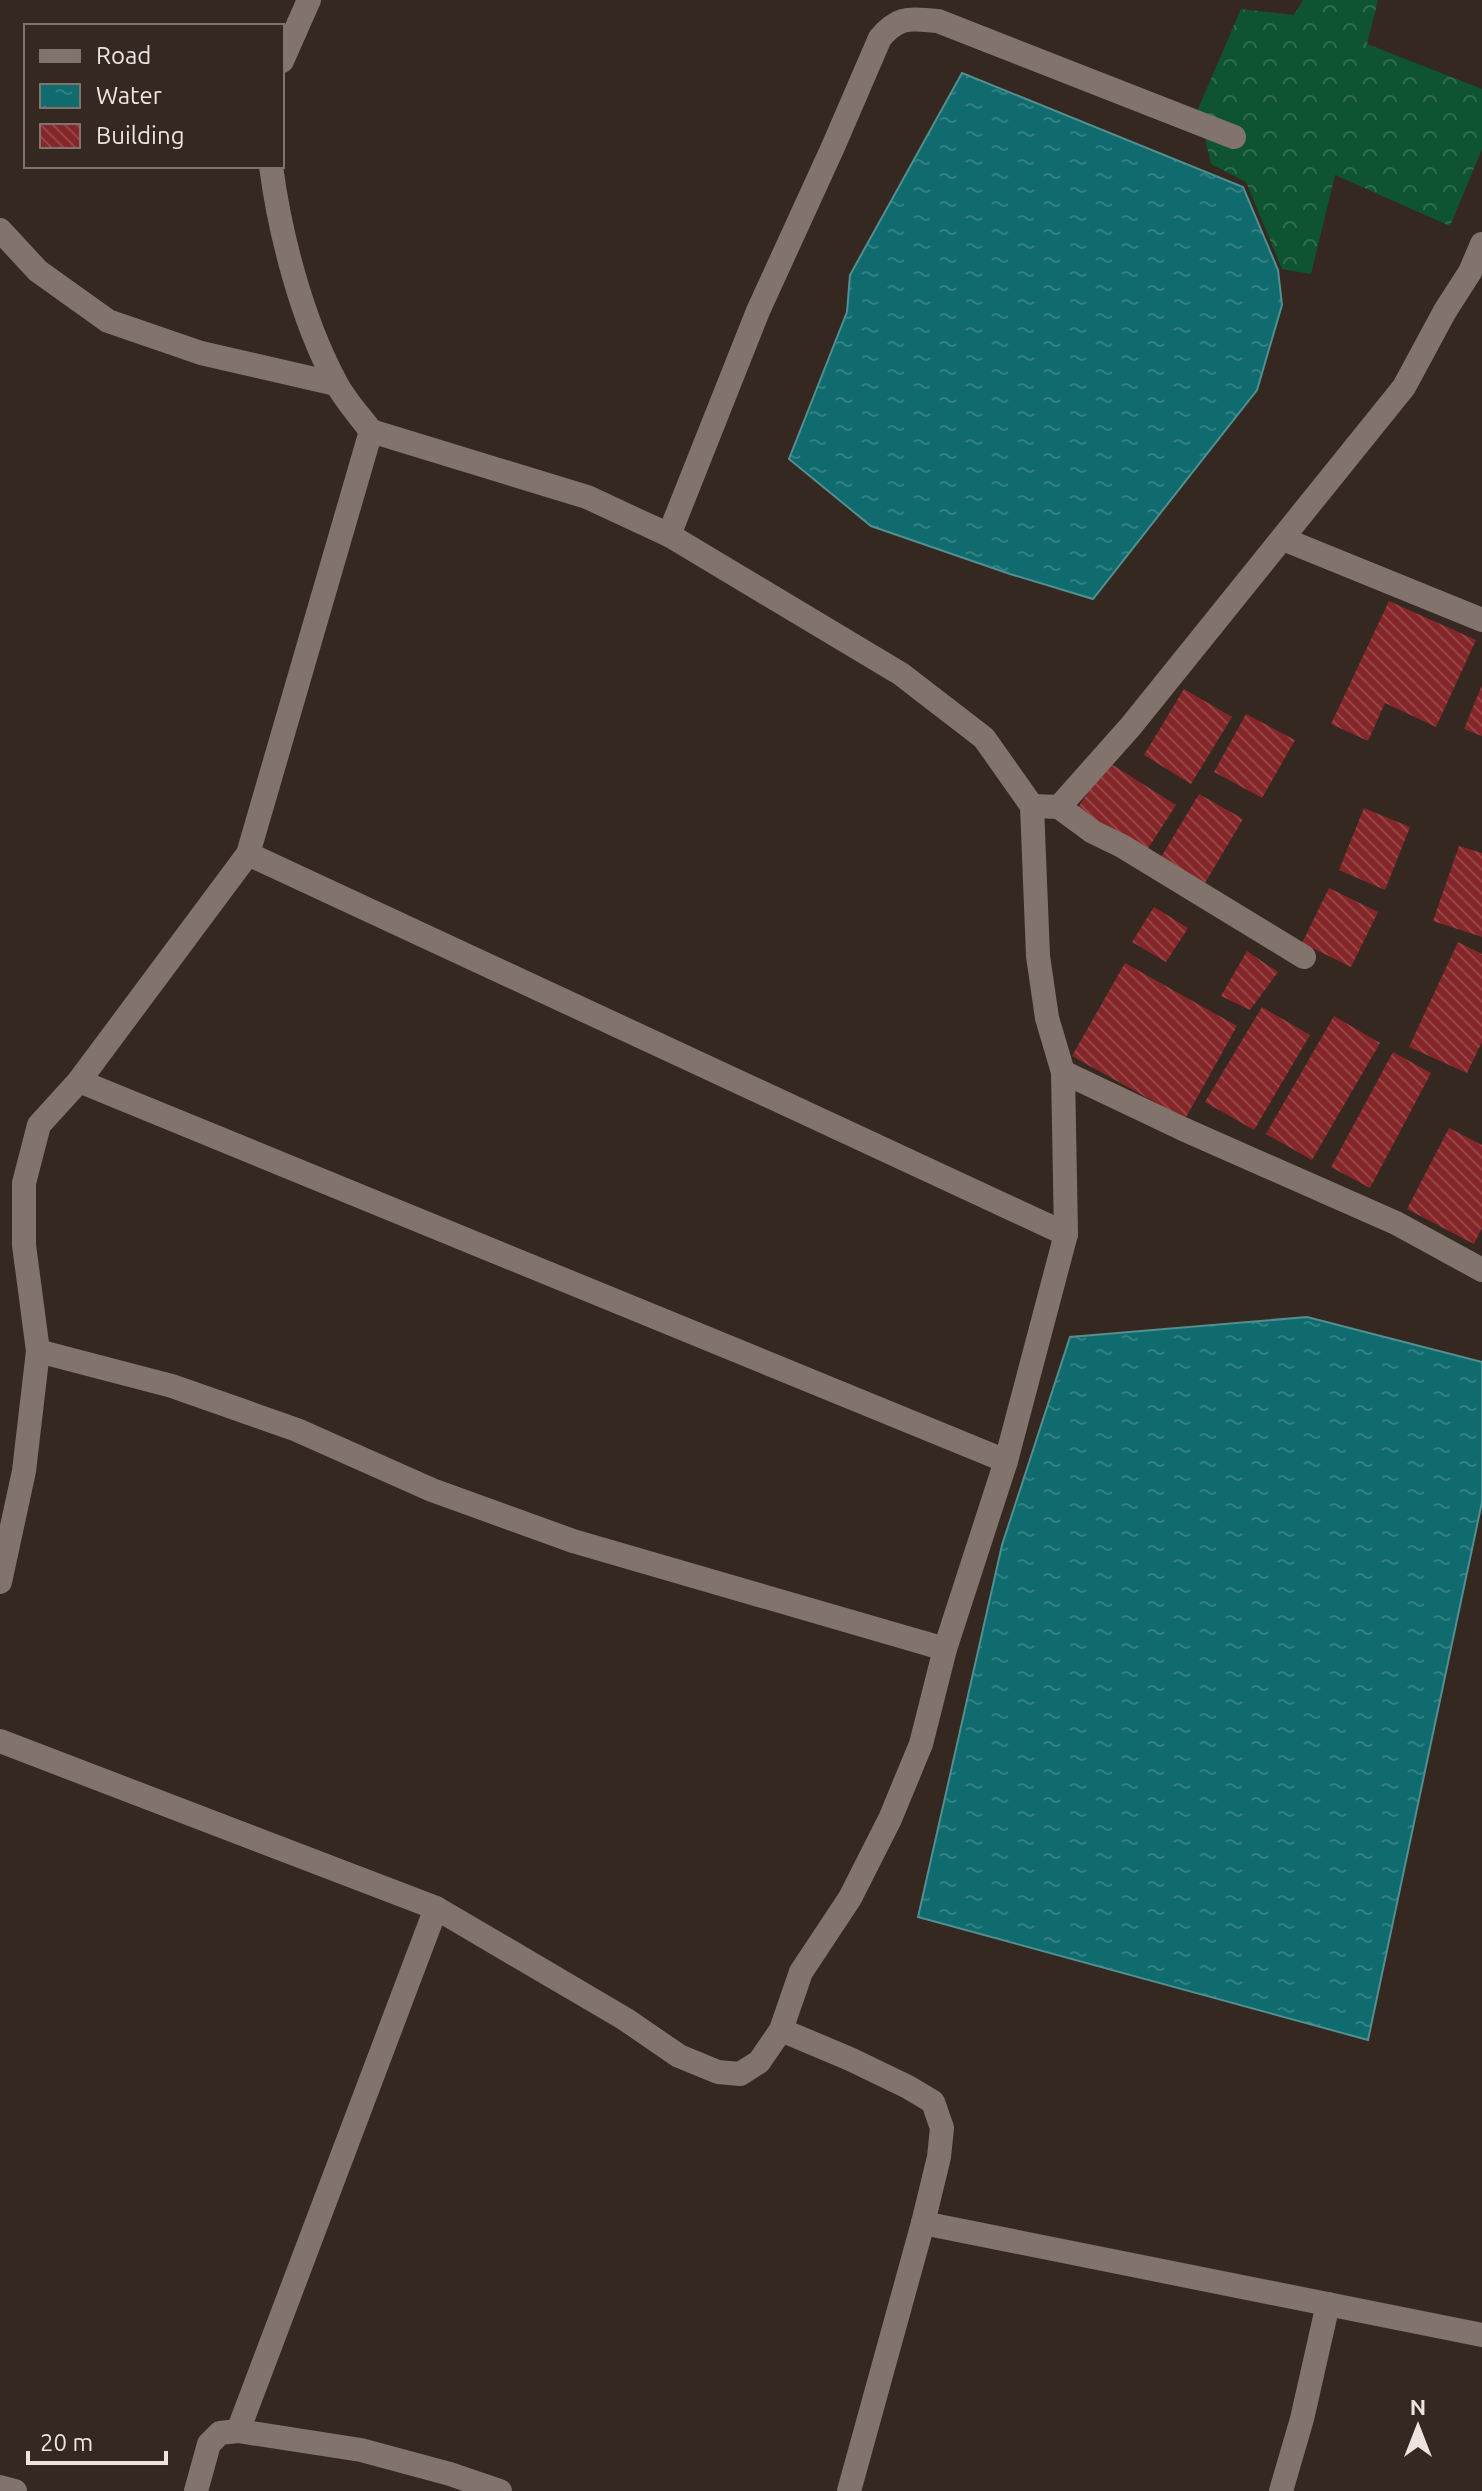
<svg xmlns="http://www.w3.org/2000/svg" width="1482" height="2491" font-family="Ubuntu,sans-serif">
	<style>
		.forest { fill: url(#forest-crowns) }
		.water { fill: url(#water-ripples); stroke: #528f90; stroke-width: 2 }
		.building { fill: url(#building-back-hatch) }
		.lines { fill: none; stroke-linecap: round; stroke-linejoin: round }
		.street { stroke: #82736c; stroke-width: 24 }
	</style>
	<defs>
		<pattern id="forest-crowns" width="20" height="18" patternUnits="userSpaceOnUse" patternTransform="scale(2)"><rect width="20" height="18" fill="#0f5430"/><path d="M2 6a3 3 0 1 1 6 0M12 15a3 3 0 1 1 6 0" fill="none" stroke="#326c4e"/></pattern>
		<pattern id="water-ripples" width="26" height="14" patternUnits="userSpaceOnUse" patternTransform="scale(2)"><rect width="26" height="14" fill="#0f6b6d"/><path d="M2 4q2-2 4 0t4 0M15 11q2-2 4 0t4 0" fill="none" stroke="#328082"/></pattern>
		<pattern id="building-back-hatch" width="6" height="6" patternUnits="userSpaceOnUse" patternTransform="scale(2)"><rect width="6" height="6" fill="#852629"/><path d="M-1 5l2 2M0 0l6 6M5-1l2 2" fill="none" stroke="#974548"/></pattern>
	</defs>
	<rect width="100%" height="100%" fill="#342821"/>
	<polygon class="forest" points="1303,0 1378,0 1367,44 1482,89 1482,149 1450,226 1335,175 1311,274 1282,269 1246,182 1211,164 1198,109 1241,9 1294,15"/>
	<g class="water">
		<polygon points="962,73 1243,187 1278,270 1282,305 1257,390 1093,599 1010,574 871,526 789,459 847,312 850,275"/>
		<polygon points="1307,1317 1482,1362 1482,1502 1368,2040 918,1917 1002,1545 1070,1337"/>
	</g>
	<g class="building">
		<polygon points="1389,601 1476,640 1436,727 1385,703 1368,741 1331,724"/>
		<polygon points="1482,685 1482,736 1464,729"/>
		<polygon points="1184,689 1232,717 1191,784 1144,755"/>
		<polygon points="1246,714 1295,740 1262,798 1214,772"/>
		<polygon points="1108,762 1176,805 1145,853 1077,809"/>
		<polygon points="1199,794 1243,819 1205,883 1161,857"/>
		<polygon points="1364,808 1410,827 1385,890 1339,870"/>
		<polygon points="1459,846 1482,853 1482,937 1433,921"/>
		<polygon points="1329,888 1378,912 1351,967 1302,943"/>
		<polygon points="1154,907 1188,928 1166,962 1132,942"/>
		<polygon points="1458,942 1482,954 1482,1042 1467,1073 1409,1047"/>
		<polygon points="1247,951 1278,972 1250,1010 1221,996"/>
		<polygon points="1125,963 1237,1026 1185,1119 1072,1056"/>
		<polygon points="1262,1007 1310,1035 1254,1130 1205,1102"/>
		<polygon points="1334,1016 1380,1043 1312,1160 1266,1134"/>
		<polygon points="1393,1052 1431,1073 1370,1188 1331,1167"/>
		<polygon points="1449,1128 1482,1145 1482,1228 1474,1244 1407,1209"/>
	</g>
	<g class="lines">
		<g class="street">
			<polyline points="282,61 309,0"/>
			<path d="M271,166C280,235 302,319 335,381C344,399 359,415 371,431"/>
			<polyline points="0,230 38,271 108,321 201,353 336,384"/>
			<path d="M669,535L758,311L833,147L880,38C900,15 910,19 938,21L1234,137"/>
			<polyline points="1283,539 1482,620"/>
			<polyline points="1032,806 1059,807 1131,726 1404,387 1445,311 1470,272 1482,244"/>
			<polyline points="1059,807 1093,832 1122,846 1304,957"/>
			<polyline points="1063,1072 1066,1234"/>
			<polyline points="79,1081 1006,1461"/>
			<polyline points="38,1351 172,1386 297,1430 432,1490 573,1541 945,1649"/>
			<polyline points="0,1582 24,1471 38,1351 24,1245 24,1183 39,1125 79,1081 248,854 371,431 587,497 669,535 901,674 984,738 1032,806 1038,956 1047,1018 1063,1072 1183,1129 1396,1223 1482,1270"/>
			<polyline points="0,1741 436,1908 625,2019 679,2056 718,2072 740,2074 759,2062 781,2030 801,1972 850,1898 890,1819 921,1744 945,1649 1006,1461 1066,1234 248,854"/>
			<polyline points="781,2030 850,2059 908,2087 933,2102 942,2128 939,2157 923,2223 849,2491"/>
			<polyline points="923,2223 1482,2335"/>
			<polyline points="238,2431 436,1908"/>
			<polyline points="0,2487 15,2491"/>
			<polyline points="196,2491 209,2444 220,2433 238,2431 361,2450 450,2474 500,2491"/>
			<polyline points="1281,2491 1302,2419 1328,2304"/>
		</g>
	</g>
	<rect x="24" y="24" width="260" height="144" fill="#342821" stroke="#7e736d" stroke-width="2"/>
	<rect x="40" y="50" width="40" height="12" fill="#82736c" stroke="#7e736d" stroke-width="2"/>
	<text x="96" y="64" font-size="24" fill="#ede4e0">Road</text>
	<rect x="40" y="84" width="40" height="24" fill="url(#water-ripples)" stroke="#7e736d" stroke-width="2"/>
	<text x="96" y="104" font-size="24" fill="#ede4e0">Water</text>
	<rect x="40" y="124" width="40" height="24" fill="url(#building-back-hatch)" stroke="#7e736d" stroke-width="2"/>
	<text x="96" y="144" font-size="24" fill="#ede4e0">Building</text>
	<g transform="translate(1418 2427)" stroke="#342821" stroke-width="6" paint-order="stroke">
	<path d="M0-6L14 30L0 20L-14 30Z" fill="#ede4e0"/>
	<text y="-12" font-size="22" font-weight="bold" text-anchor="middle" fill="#ede4e0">N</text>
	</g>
	<path d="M28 2451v12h138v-12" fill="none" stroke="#ede4e0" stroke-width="4"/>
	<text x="40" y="2451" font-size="24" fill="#ede4e0" stroke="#342821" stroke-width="6" paint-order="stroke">20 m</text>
</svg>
